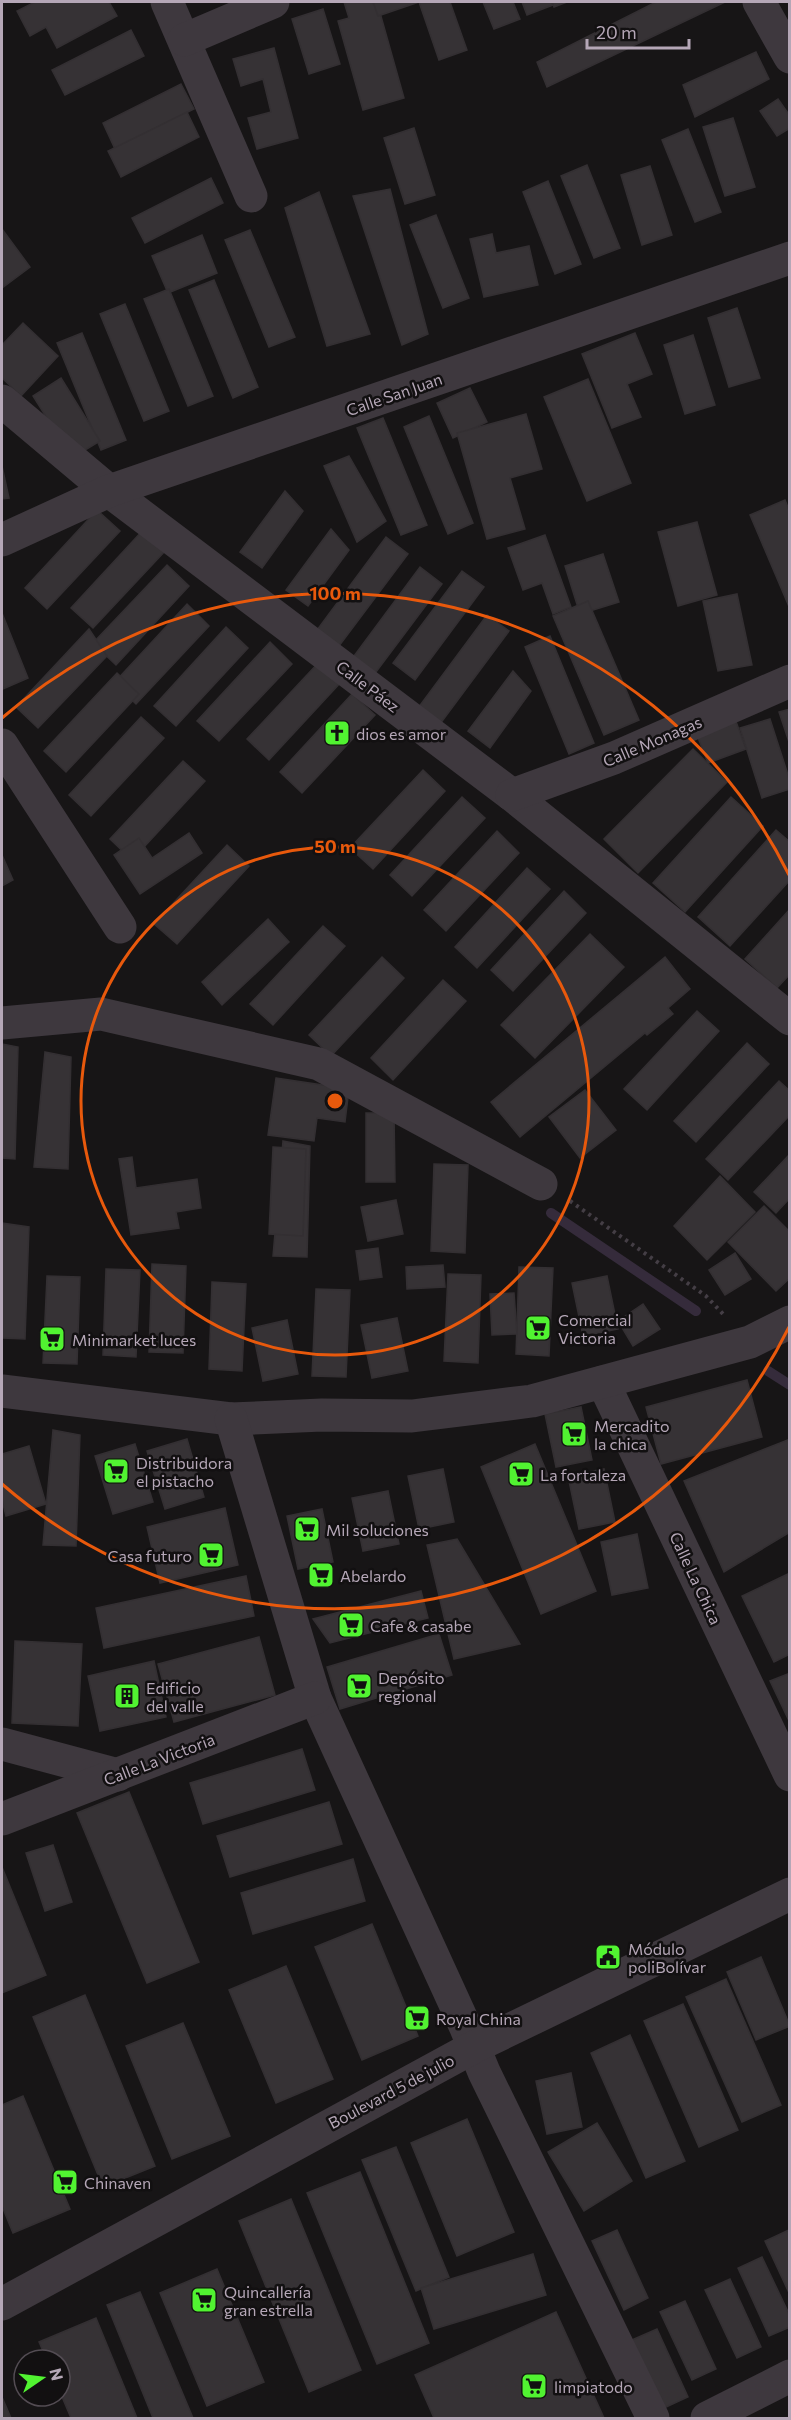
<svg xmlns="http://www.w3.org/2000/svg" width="791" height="2420" font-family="Commissioner,sans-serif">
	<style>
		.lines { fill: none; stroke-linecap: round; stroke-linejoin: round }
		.stream { stroke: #352b3b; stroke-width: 10 }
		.building { fill: #363235; stroke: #332f32; stroke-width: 1.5 }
		.path { stroke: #443e45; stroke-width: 4; stroke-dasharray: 3 4.5; stroke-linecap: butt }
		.street { stroke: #3e383e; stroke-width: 33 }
		.ring { fill: none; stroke: #e8590c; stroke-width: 3 }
		.labels { text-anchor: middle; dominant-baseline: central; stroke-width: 5; stroke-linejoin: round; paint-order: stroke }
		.street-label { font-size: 16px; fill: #b5a7b7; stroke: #121011 }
		.poi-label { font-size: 16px; fill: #b5a7b7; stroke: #121011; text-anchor: start }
		.centre { fill: #e8590c; stroke: #121011; stroke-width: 3 }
		.ring-label { font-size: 18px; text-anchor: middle; font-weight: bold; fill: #e8590c; stroke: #121011; stroke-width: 5; stroke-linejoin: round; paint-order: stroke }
	</style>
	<rect width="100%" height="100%" fill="#171516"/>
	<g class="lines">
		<g class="stream">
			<polyline points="551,1213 696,1311"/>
			<polyline points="768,1371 790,1385"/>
		</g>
	</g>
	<g class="building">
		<polygon points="35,2 109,2 117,16 57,48 46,27 30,36 17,11"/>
		<polygon points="344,2 377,2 404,98 363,110 338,21 349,18"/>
		<polygon points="373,2 450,2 467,50 439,60 419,2 378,16"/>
		<polygon points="483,2 513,2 520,19 494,29"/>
		<polygon points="522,2 552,2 553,5 527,15"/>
		<polygon points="552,2 567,2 554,7"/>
		<polygon points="656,2 725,2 547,87 537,62"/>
		<polygon points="323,9 340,64 309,74 292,19"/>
		<polygon points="131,30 144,56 65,95 52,70"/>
		<polygon points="274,48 298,138 257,149 248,118 271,112 263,79 241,86 233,59"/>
		<polygon points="756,52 769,79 695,117 683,85"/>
		<polygon points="181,84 194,109 115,149 103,123"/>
		<polygon points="778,99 790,116 790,128 777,136 760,111"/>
		<polygon points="187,112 199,137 121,177 108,151"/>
		<polygon points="733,118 755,187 725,196 703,127"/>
		<polygon points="414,128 435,195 405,204 384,138"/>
		<polygon points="688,129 721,212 695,222 662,140"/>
		<polygon points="587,165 620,248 594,258 561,176"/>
		<polygon points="650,166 672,235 642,245 621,175"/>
		<polygon points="211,178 223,203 145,243 132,218"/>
		<polygon points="548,181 581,264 555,274 523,192"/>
		<polygon points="390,189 428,334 402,345 353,196"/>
		<polygon points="319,192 370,334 327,346 285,208"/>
		<polygon points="436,215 469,298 443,308 410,225"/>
		<polygon points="2,229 30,267 2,288"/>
		<polygon points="250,230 295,337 269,347 225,240"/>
		<polygon points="492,234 496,253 529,246 538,285 484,297 470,239"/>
		<polygon points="202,235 217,273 168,293 152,256"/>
		<polygon points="214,280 258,387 233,398 189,290"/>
		<polygon points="169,289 213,396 188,406 144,299"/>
		<polygon points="125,304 169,411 144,421 100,314"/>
		<polygon points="737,308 760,378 729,387 708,318"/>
		<polygon points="23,323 58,356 21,396 2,378 2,345"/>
		<polygon points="82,333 126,440 101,450 57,343"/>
		<polygon points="635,333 652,374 627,384 641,417 612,428 582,354"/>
		<polygon points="693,335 715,405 685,414 664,345"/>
		<polygon points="61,378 100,441 72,458 33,396"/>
		<polygon points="588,379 631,483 587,501 544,397"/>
		<polygon points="470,388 487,422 453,438 437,403"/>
		<polygon points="526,414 542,469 510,478 525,529 487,539 457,433"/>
		<polygon points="429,416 473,523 448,534 404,427"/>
		<polygon points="383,418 427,525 401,535 357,428"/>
		<polygon points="349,456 386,521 357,542 324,466"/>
		<polygon points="2,466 9,498 2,499"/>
		<polygon points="285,491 303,511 262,568 240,552"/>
		<polygon points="785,500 790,512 790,609 750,515"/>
		<polygon points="97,510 120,531 47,609 25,588"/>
		<polygon points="697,522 717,595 678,606 658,532"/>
		<polygon points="144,529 166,550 93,628 71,608"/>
		<polygon points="331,529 349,550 308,606 286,590"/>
		<polygon points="545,535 571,607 553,614 542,583 523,590 508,548"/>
		<polygon points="386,537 408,554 339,646 317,630"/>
		<polygon points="603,554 619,602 580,614 565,566"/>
		<polygon points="167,565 189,586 116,665 93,643"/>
		<polygon points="420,567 442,584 373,676 351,660"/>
		<polygon points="462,571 484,587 415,680 393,663"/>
		<polygon points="737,594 752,665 718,671 703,601"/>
		<polygon points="588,601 639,720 604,735 553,616"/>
		<polygon points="187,604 209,626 136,704 114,683"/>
		<polygon points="2,613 28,678 3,689 2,685"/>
		<polygon points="487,615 509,631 440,724 418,708"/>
		<polygon points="226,627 248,648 176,726 154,706"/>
		<polygon points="89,629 107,656 38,728 16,707"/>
		<polygon points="550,636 594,743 569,754 525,647"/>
		<polygon points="270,642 292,664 219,741 197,721"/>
		<polygon points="320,661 342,681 269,760 247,739"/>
		<polygon points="513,671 531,691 490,748 468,731"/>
		<polygon points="117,673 139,694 66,772 44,751"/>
		<polygon points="352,694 375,715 302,793 280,772"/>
		<polygon points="790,709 790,745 779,712"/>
		<polygon points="734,716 746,749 708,763 695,730"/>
		<polygon points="141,717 164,738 91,816 69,795"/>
		<polygon points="770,719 790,781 790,789 762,798 740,728"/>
		<polygon points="693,749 727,782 638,873 604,839"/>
		<polygon points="183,761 205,781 132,860 110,839"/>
		<polygon points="423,770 445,791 373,869 350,848"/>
		<polygon points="462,797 485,818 412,896 390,875"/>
		<polygon points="731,797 763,826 685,912 653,883"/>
		<polygon points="776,830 790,842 790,880 730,946 698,917"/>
		<polygon points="497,831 519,853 446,931 424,910"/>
		<polygon points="189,833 202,853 140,894 114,855 139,838 152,858"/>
		<polygon points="227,845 249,866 177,944 154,924"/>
		<polygon points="2,855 13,880 2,886"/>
		<polygon points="527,868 550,889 477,968 455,947"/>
		<polygon points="564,891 586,913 513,991 491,970"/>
		<polygon points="790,909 790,974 777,988 745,959"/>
		<polygon points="268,919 289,942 222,1005 202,982"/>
		<polygon points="323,926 345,946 273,1025 250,1004"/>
		<polygon points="590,934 624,967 535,1058 501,1025"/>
		<polygon points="382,957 404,978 331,1056 309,1035"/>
		<polygon points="665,957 690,989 668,1008 673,1014 647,1035 645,1033 520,1137 491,1102"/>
		<polygon points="443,980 466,1001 393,1080 371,1058"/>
		<polygon points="697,1011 719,1031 647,1110 624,1089"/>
		<polygon points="747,1043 769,1064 696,1142 674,1121"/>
		<polygon points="2,1044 18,1047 15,1159 2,1158"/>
		<polygon points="45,1052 71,1057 68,1169 34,1167"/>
		<polygon points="276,1078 349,1089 345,1122 317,1118 314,1141 268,1135"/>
		<polygon points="779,1081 790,1091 790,1115 728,1180 706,1159"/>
		<polygon points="585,1090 616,1130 580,1158 549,1117"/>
		<polygon points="366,1113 394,1113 395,1182 366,1182"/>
		<polygon points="283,1141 310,1146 307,1257 273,1256"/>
		<polygon points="273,1147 306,1149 303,1236 269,1234"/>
		<polygon points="790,1154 790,1198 776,1213 754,1192"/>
		<polygon points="132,1157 136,1188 197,1179 201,1208 176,1212 179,1228 131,1235 119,1159"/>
		<polygon points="434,1164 468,1165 465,1253 431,1251"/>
		<polygon points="720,1176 755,1212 707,1260 674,1226"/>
		<polygon points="396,1200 403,1234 368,1241 361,1207"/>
		<polygon points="764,1206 790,1232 790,1278 776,1291 728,1242"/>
		<polygon points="2,1223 29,1227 25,1339 2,1338"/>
		<polygon points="378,1248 382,1277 360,1280 356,1251"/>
		<polygon points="735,1253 751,1279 725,1295 709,1270"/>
		<polygon points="152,1264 186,1266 183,1353 149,1352"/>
		<polygon points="443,1265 445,1287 407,1289 406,1267"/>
		<polygon points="519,1267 553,1268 549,1356 516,1354"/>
		<polygon points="106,1269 140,1270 136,1357 103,1355"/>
		<polygon points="448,1274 481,1275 478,1363 444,1361"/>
		<polygon points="47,1276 80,1277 77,1364 43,1363"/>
		<polygon points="607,1276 618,1329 583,1336 572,1283"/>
		<polygon points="212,1282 246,1284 242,1371 209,1369"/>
		<polygon points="316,1289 350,1290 346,1377 312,1376"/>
		<polygon points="514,1293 517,1334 492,1335 490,1294"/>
		<polygon points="643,1304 660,1329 633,1346 618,1321"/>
		<polygon points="397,1318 408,1371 372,1378 361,1325"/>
		<polygon points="287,1320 298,1374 263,1381 252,1328"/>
		<polygon points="747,1380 762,1437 661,1464 646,1407"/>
		<polygon points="581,1407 592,1460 556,1467 545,1414"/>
		<polygon points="53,1430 80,1435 76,1546 43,1545"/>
		<polygon points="187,1439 204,1497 165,1509 147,1451"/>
		<polygon points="790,1439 790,1532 724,1572 684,1481"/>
		<polygon points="135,1444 153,1502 113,1514 95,1456"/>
		<polygon points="535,1444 596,1591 541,1614 481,1467"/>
		<polygon points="29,1446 46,1504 6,1516 2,1500 2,1454"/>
		<polygon points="443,1469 454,1522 419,1529 408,1476"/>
		<polygon points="604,1469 615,1522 579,1529 568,1476"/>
		<polygon points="388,1491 399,1544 363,1551 352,1498"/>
		<polygon points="225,1508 238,1565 160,1583 147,1527"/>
		<polygon points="322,1509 333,1562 298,1569 287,1516"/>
		<polygon points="637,1534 648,1588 612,1595 601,1542"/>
		<polygon points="457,1539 520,1644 454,1659 427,1545"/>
		<polygon points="790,1573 790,1654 774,1662 742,1596"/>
		<polygon points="246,1576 254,1616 104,1648 96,1608"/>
		<polygon points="421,1591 428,1618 330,1643 313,1619"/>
		<polygon points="439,1634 452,1675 340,1709 327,1667"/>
		<polygon points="259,1637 275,1695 174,1722 158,1664"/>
		<polygon points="15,1641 82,1644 78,1726 12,1723"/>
		<polygon points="154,1661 166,1717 100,1731 88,1676"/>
		<polygon points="790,1673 790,1723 770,1681"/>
		<polygon points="302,1749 315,1790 203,1824 190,1783"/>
		<polygon points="129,1792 199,1962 147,1983 77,1813"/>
		<polygon points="329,1802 342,1844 230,1877 217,1836"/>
		<polygon points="53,1845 72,1902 45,1911 26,1853"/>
		<polygon points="353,1859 365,1901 253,1934 241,1893"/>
		<polygon points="2,1867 46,1975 2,1993"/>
		<polygon points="372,1924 418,2036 362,2060 315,1947"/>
		<polygon points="761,1957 790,2026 756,2040 727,1972"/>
		<polygon points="286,1966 333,2079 276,2103 229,1990"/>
		<polygon points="726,1979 781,2105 742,2122 686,1997"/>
		<polygon points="85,1995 155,2166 103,2187 33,2017"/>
		<polygon points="683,2004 738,2130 699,2147 644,2021"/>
		<polygon points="183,2023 230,2136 172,2159 126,2046"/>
		<polygon points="630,2035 685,2161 646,2178 591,2053"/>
		<polygon points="571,2073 582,2127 547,2134 536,2081"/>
		<polygon points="23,2096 70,2209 13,2233 2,2206 2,2105"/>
		<polygon points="467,2119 514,2232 457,2256 411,2143"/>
		<polygon points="597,2123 632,2181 584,2211 548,2152"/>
		<polygon points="396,2147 449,2277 416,2291 362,2160"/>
		<polygon points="360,2172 429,2343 377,2364 307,2193"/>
		<polygon points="291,2199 361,2370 309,2392 239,2221"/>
		<polygon points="617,2230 648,2298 624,2310 592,2241"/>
		<polygon points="789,2230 790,2231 790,2295 765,2241"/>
		<polygon points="533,2254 546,2295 434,2329 421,2288"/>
		<polygon points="762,2257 790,2316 790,2327 769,2336 738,2268"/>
		<polygon points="217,2269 264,2382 207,2406 160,2293"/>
		<polygon points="730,2279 761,2347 737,2358 705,2290"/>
		<polygon points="140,2292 193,2418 153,2418 107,2305"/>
		<polygon points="685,2301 716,2369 692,2380 660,2312"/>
		<polygon points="556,2312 604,2418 434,2418 415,2375"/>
		<polygon points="96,2318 137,2418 71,2418 60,2392 60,2360 47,2360 39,2342"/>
		<polygon points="657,2329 688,2397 664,2408 632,2340"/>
		<polygon points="2,2397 11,2418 2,2418"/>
	</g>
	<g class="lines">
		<polyline class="path" points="570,1201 706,1296 723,1314"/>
		<g class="street">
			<polyline points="167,2 251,196"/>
			<polyline points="759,2 790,57"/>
			<polyline points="184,40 273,2"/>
			<polyline points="2,401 109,491 512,795 790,1019"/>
			<polyline points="2,540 109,491 790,258"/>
			<polyline points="2,745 120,927"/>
			<polyline points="512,795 614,758 790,681"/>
			<polyline points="2,1023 101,1014 319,1064 541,1184"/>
			<polyline points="603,1382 790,1775"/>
			<polyline points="2,1391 231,1419 322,1415 412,1416 532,1401 750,1342 790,1322"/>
			<polyline points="231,1419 315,1698 466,2028 484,2072 653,2418"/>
			<polyline points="2,1744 118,1775"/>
			<polyline points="2,1819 315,1698"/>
			<polyline points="2,2304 474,2047 790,1894"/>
			<polyline points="707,2418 790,2376"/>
		</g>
	</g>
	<g class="ring">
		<circle cx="335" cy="1101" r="254"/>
		<path d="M789 1327A507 507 0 0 1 2 1484M2 718A507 507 0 0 1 789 875"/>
	</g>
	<defs>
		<g id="church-square" transform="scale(1.35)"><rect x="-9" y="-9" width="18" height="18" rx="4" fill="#51f331" stroke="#121011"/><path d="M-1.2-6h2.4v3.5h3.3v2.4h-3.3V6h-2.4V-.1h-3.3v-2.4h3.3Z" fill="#111"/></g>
		<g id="supermarket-square" transform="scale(1.35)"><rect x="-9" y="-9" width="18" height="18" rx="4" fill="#51f331" stroke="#121011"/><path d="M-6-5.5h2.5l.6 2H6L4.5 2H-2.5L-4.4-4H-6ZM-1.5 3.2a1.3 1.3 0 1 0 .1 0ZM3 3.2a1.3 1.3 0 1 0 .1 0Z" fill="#111"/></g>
		<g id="building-square" transform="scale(1.35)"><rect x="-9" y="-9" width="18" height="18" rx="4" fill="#51f331" stroke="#121011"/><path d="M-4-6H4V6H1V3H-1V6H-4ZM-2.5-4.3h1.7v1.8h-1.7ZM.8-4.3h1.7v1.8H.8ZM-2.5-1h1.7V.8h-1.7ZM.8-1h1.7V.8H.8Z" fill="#111"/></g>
		<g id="civic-square" transform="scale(1.35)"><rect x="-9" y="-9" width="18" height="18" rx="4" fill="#51f331" stroke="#121011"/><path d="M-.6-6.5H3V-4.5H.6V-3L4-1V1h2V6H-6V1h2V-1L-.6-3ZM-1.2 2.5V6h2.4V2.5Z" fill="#111"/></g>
	</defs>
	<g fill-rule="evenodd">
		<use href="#church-square" x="337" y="733"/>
		<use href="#supermarket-square" x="538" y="1328"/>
		<use href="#supermarket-square" x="52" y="1339"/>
		<use href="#supermarket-square" x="574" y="1434"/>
		<use href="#supermarket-square" x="116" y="1471"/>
		<use href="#supermarket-square" x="521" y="1474"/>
		<use href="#supermarket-square" x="307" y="1529"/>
		<use href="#supermarket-square" x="211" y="1555"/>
		<use href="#supermarket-square" x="321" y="1575"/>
		<use href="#supermarket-square" x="351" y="1625"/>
		<use href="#supermarket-square" x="359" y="1686"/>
		<use href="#building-square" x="127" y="1696"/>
		<use href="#civic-square" x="608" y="1957"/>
		<use href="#supermarket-square" x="417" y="2018"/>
		<use href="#supermarket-square" x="65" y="2182"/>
		<use href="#supermarket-square" x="204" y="2300"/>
		<use href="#supermarket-square" x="534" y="2386"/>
	</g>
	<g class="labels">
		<g class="street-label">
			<text transform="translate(394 394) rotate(-19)">Calle San Juan</text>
			<text transform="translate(368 686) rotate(37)">Calle Páez</text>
			<text transform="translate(652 741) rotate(-23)">Calle Monagas</text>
			<text transform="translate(696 1578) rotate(65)">Calle La Chica</text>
			<text transform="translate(159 1759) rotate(-21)">Calle La Victoria</text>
			<text transform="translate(391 2091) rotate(-28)">Boulevard 5 de julio</text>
		</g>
		<g class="poi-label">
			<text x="356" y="733">dios es amor</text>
			<text x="558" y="1319">Comercial<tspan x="558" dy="18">Victoria</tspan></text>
			<text x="72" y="1339">Minimarket luces</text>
			<text x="594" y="1425">Mercadito<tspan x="594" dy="18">la chica</tspan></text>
			<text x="136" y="1462">Distribuidora<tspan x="136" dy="18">el pistacho</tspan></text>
			<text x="540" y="1474">La fortaleza</text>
			<text x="326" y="1529">Mil soluciones</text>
			<text x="192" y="1555" text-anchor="end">Casa futuro</text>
			<text x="340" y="1575">Abelardo</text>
			<text x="370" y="1625">Cafe &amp; casabe</text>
			<text x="378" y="1677">Depósito<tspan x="378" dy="18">regional</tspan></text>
			<text x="146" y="1687">Edificio<tspan x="146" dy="18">del valle</tspan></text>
			<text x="628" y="1948">Módulo<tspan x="628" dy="18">poliBolívar</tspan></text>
			<text x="436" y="2018">Royal China</text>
			<text x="84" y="2182">Chinaven</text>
			<text x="224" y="2291">Quincallería<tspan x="224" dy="18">gran estrella</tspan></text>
			<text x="554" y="2386">limpiatodo</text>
		</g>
	</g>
	<circle cx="335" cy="1101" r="9" class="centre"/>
	<g class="ring-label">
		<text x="335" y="600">100 m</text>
		<text x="335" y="853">50 m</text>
	</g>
	<rect width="791" height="2420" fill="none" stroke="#b5a7b7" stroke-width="6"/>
	<g transform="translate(42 2378) rotate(76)"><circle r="28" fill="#121011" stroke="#534c53" stroke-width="1.5"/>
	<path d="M0-4.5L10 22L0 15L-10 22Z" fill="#51f331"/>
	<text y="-9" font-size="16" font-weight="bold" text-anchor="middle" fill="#b5a7b7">N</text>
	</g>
	<path d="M587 39v9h102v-9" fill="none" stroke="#b5a7b7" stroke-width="3"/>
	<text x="596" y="39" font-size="18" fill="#b5a7b7" stroke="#121011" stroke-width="4.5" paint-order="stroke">20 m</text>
</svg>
